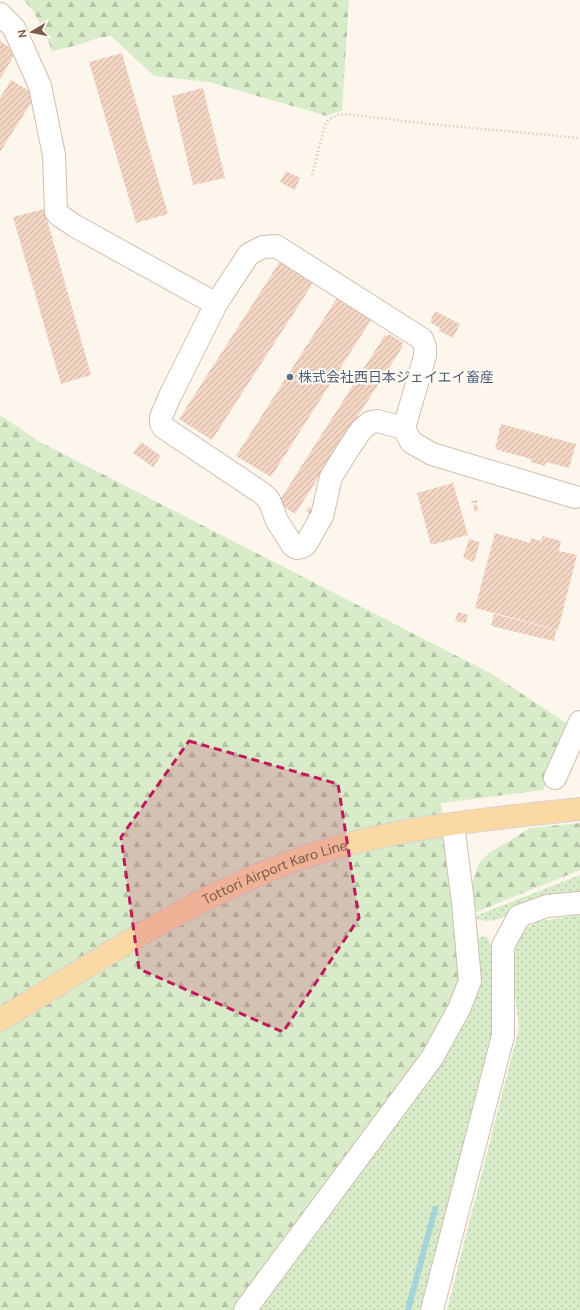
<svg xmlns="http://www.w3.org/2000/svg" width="580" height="1310" font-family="'DM Sans','Noto Sans JP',sans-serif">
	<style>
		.grass { fill: url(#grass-dots) }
		.forest { fill: url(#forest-firs) }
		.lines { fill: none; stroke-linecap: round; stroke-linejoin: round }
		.stream { stroke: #a5d3da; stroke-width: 6 }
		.building { fill: url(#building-hatch) }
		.minor-casing { stroke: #d1beb0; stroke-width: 24 }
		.major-casing { stroke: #dad1cd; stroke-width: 24 }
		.path { stroke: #d9b8a5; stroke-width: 2.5; stroke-dasharray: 1 3; stroke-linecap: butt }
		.minor { stroke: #fff; stroke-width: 22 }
		.major { stroke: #fbd9a5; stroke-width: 22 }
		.marked { fill: #c2185b; fill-opacity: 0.2; stroke: #c2185b; stroke-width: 3; stroke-dasharray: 8 5; stroke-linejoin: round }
		.service-dot { fill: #5c6f8a; stroke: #fffaf3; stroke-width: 1.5 }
		.labels { text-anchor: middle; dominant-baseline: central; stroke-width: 4; stroke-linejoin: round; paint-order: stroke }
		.service-label { font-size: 14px; fill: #4e5e75; stroke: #fffaf3; text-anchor: start }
		.street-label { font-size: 14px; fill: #7a5c4d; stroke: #fffaf3 }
	</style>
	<defs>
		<pattern id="grass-dots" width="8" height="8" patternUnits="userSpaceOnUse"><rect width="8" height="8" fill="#d8ecc9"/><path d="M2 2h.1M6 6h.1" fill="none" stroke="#b4c2a5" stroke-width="1.8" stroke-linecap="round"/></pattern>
		<pattern id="forest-firs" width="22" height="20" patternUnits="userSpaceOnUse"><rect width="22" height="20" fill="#d8ecc9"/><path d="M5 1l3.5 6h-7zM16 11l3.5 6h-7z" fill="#b4c2a5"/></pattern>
		<pattern id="building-hatch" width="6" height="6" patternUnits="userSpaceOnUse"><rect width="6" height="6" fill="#f3d5c3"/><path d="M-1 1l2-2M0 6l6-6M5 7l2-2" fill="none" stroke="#cab0a1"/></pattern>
	</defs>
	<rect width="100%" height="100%" fill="#fdf6ec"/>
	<g class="grass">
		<path d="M580,875V897C562,901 543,904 525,908C506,913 494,928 473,917Z"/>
		<polygon points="580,915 580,1310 447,1310 519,1028 511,961 512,950 517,936 527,927 540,921"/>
		<polygon points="483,936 487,937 490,942 496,1001 496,1031 425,1310 256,1310 437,1064 475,945 477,939"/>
	</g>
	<g class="forest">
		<path d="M24,0H349L342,111L333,113L327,116L209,82L154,76L111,36L97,38L82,44L52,51C46,33 37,14 24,0Z"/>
		<polygon points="0,415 38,441 490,673 571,726 543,790 441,803 462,948 464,976 442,1024 235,1310 0,1310"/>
		<polygon points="580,823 580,870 471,914 470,896 472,883 479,863 489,853 530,828"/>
	</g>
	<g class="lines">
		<polyline class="stream" points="408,1310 435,1209"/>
	</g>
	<g class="building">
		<polygon points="0,41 16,52 0,79"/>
		<polygon points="122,53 168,214 136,223 89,62"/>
		<polygon points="11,80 36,95 0,152 0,98"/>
		<polygon points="203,88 225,178 193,185 172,96"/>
		<polygon points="286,171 300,178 295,190 280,182"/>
		<polygon points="44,209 91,375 61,384 13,217"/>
		<polygon points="281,260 311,277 309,281 313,283 212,440 179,419"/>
		<polygon points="337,298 368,315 367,317 371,320 271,477 236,456"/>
		<polygon points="435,311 460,324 453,338 439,331 440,328 430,322"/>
		<polygon points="389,334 403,343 402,345 403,346 295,514 278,503 385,335 387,336"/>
		<polygon points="501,424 576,444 569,468 546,462 545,466 531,462 531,459 495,449"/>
		<polygon points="141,442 161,456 153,467 133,453"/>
		<polygon points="453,483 468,535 431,545 417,493"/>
		<polygon points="477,500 477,503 471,503 471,501"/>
		<polygon points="476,504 479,510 475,512 473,505"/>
		<polygon points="309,507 319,513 311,524 306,521 310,514 306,511"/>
		<polygon points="495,533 530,543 531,538 541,541 543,536 561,541 559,551 577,555 558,630 475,608"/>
		<polygon points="469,539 480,542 474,562 463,558"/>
		<polygon points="458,612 468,615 466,623 455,621"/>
		<polygon points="494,614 556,630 554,641 491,626"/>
	</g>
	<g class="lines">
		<g class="minor-casing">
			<g id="minor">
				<polyline points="0,14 14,28 40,86 54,155 56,212 59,215 75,226 216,304 249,254 263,247 276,246 422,339 425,347 425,356 404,428 411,442 432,454 575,497"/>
				<polyline points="216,304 170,396 161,417 161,423 163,427 263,494 269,500 277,521 293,546 297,548 302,547 306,544 322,516 331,477 349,448 362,429 371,422 377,421 404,428"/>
				<polyline points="555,778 580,722"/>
				<polyline points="245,1310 432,1058 459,1009 470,981 463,903 453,824"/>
				<polyline points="432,1310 503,1036 503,946 519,916 547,906 580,903"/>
			</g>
		</g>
		<g class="major-casing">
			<g id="major">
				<path id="s1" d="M0,1020C96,962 190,898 296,860C387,828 485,819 580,809"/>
			</g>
		</g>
		<path class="path" d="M312,175L325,125C330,117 336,115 345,114L430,124L580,138"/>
		<use href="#minor" class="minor"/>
		<use href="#major" class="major"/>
	</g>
	<path class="marked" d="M189,741L338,784L359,918L283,1032L139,969L121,837Z"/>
	<circle class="service-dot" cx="290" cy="377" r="4"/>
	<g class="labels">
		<g class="service-label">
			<text x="298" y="377">株式会社西日本ジェイエイ畜産</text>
		</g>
		<g class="street-label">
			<text stroke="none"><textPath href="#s1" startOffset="313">Tottori Airport Karo Line</textPath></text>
		</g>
	</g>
	<g transform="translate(32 32) rotate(260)" stroke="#fffaf3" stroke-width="3" paint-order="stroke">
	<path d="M0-3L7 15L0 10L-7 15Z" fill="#7a5c4d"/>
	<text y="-6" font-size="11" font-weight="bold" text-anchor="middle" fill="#7a5c4d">N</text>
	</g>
</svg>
